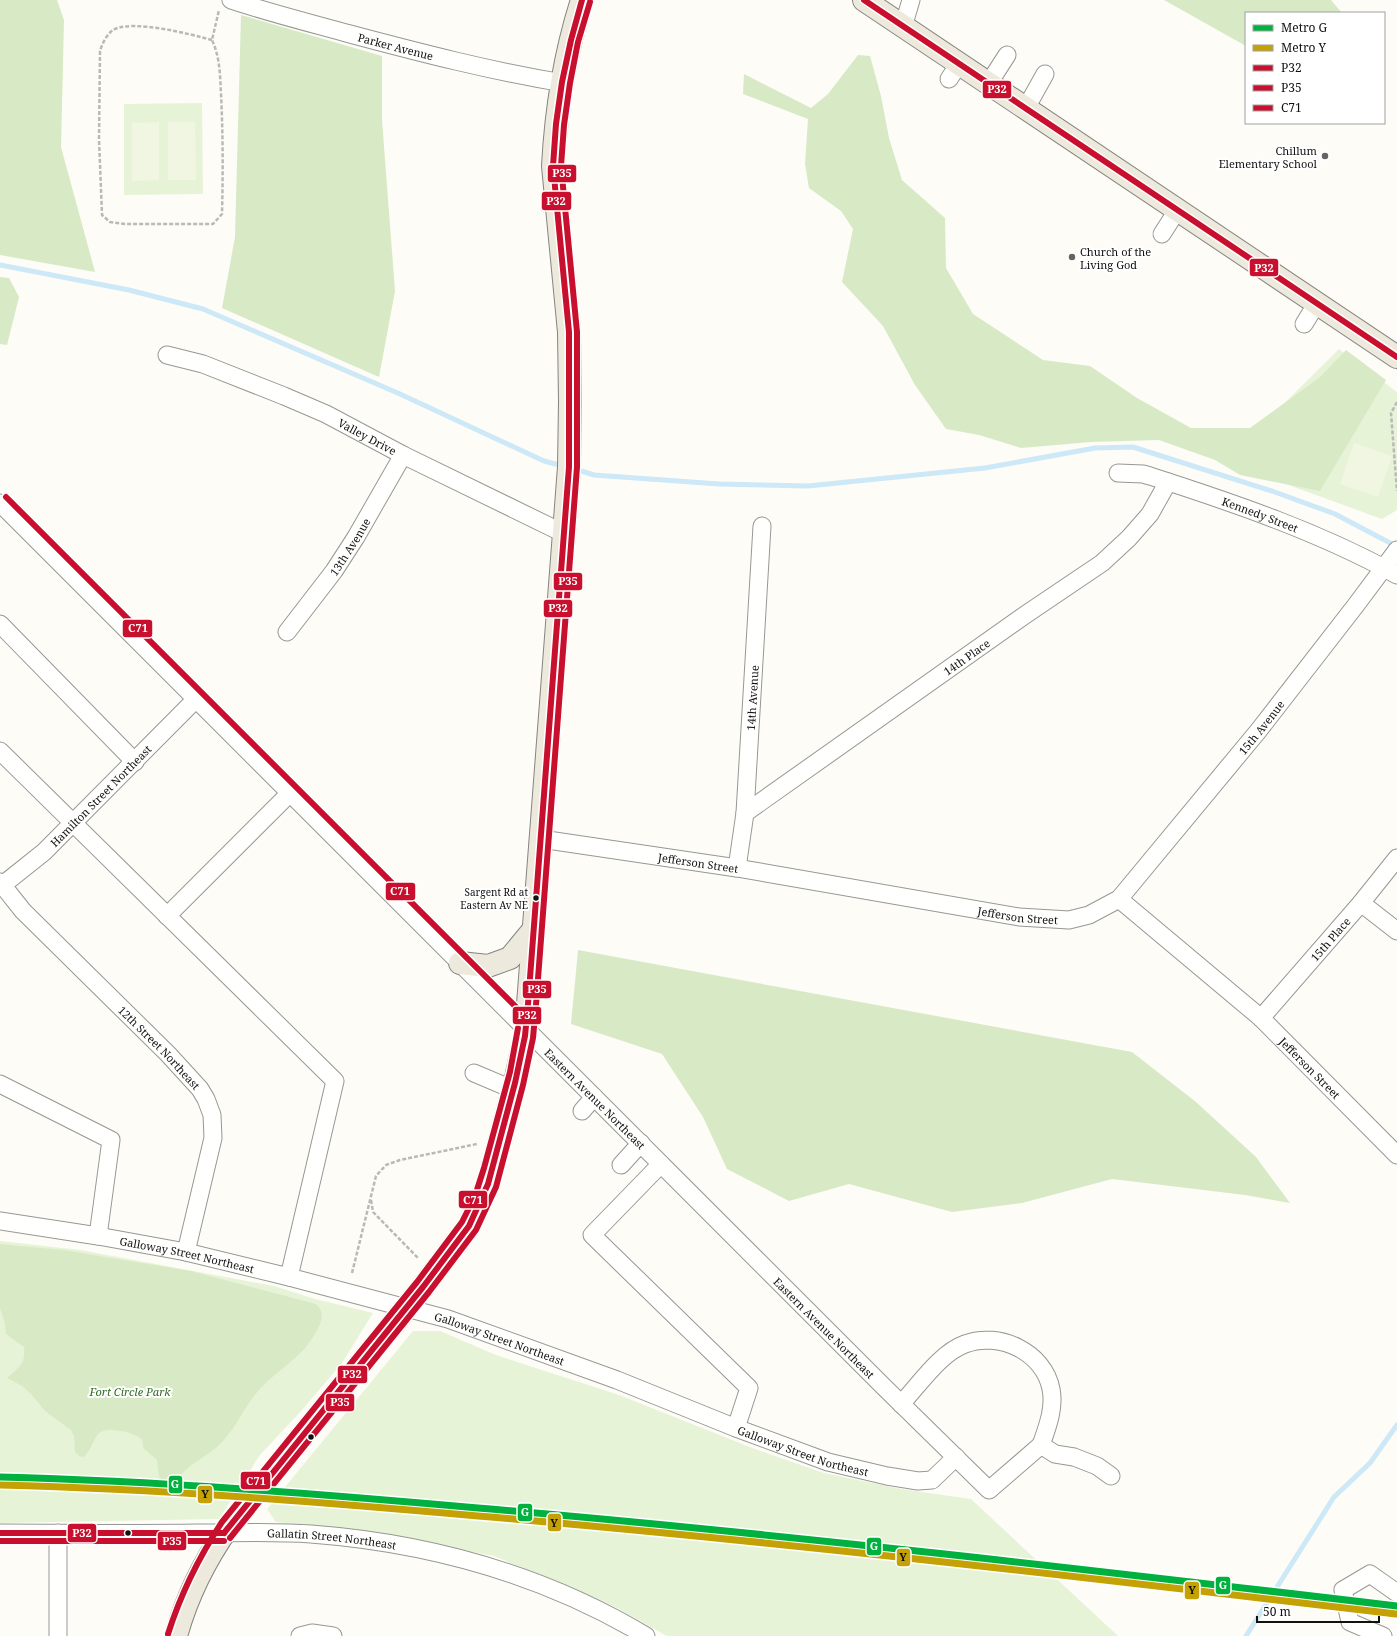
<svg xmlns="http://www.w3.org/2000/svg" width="1397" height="1636" font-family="'Noto Serif',serif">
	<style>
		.green { fill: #e7f3d7 }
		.forest { fill: #d8eac5 }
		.pitch { fill: #f0f6e1 }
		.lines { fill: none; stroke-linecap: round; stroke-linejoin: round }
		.stream { stroke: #cde8f7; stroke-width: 5 }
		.minor-casing { stroke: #979795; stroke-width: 19 }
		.major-casing { stroke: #858482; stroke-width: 24 }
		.path { stroke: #b9b9b8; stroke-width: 2.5; stroke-dasharray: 4 2; stroke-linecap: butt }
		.minor { stroke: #fffffe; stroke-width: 17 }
		.major { stroke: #ede9dc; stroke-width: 22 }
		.bus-1-casing { stroke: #fff; stroke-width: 9 }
		.bus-2-casing { stroke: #fff; stroke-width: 9 }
		.bus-3-casing { stroke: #fff; stroke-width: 9 }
		.bus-1 { stroke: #c8102e; stroke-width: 6 }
		.bus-2 { stroke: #c8102e; stroke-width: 6 }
		.bus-3 { stroke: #c8102e; stroke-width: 6 }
		.metro-1-casing { stroke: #fff; stroke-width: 10 }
		.metro-2-casing { stroke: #fff; stroke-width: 10 }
		.metro-1 { stroke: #00b140; stroke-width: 7 }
		.metro-2 { stroke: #c4a104; stroke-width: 7 }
		.poi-dot { fill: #646362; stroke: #fff; stroke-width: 1.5 }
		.bus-dot { fill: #111; stroke: #fff; stroke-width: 1.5 }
		.labels { text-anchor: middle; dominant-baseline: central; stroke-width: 4; stroke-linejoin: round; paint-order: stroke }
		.bus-label { font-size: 10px; fill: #111; stroke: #fff; text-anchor: end }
		.street-label { font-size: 11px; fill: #111; stroke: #fff }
		.poi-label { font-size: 11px; fill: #111; stroke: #fff; text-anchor: end }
		.park-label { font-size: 11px; font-style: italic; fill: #2f6b1f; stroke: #fff }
		.line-badge { stroke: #fff; stroke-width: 1.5 }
		.badge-label { font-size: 11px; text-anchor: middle; font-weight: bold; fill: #fff }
		.pale-badge-label { font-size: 11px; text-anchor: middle; font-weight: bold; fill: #111 }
	</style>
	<rect width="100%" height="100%" fill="#fdfcf7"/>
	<g class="green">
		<polygon points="202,103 203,194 124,195 124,104"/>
		<polygon points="1339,349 1397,392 1397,510 1382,519 1225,462"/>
		<polygon points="0,1241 80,1250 274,1286 315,1299 373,1313 342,1363 302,1410 260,1455 219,1519 0,1523"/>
		<polygon points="413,1331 440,1331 496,1355 619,1395 755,1449 824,1473 901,1489 971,1499 1118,1636 667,1636 617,1608 494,1556 376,1535 276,1522 267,1509"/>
	</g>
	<g class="forest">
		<polygon points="0,0 57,0 64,20 61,147 95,272 0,255"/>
		<polygon points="1164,0 1331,0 1342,13 1246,13 1246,46"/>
		<polygon points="241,15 382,56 382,120 395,291 379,377 222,308 235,237"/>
		<polygon points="858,55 870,56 881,96 889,138 902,180 945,218 946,268 973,314 1043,360 1090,366 1137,398 1191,428 1250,428 1319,378 1346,350 1386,380 1320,491 1240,475 1215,460 1159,440 1091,442 1021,448 979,435 946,429 915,385 883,326 842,282 853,229 841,211 809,188 805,164 808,119 743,94 744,74 811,108 828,94"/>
		<polygon points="0,277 9,278 19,297 7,345 0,344"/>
		<polygon points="578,950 1132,1052 1196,1102 1256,1157 1290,1203 1245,1195 1112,1179 1022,1203 952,1212 849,1184 789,1201 727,1169 703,1117 662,1054 571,1024"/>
		<path d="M0,1244L63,1250L191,1271L316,1304C324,1311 323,1320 318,1328C303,1359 281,1366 260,1389C245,1405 238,1425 223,1441C213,1452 201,1458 189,1467C182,1472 178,1481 172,1487L166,1488C158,1481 158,1471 157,1460L143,1448C143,1444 143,1441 141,1439C135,1432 106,1426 99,1433C93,1440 91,1450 84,1457L79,1456L75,1452L74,1436L71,1430L45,1411L31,1394L22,1386L7,1378C19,1367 26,1364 24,1347L6,1334L5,1323L0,1308Z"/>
	</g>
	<g class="pitch">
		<polygon points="159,122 159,180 132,181 132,123"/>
		<polygon points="168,122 195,122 196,180 168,180"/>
		<polygon points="1354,443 1392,456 1378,497 1340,484"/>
	</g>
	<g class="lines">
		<g class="stream">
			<polyline points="0,265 129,290 203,309 400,394 544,461 563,466"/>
			<polyline points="575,469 594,475 719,484 808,486 985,468 1095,448 1133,447 1272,491 1335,514 1396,546"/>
			<polyline points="1246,1636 1334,1497 1370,1463 1397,1425"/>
		</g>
		<g class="minor-casing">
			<g id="minor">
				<path id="s1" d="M231,0C270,13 310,23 350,34C421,53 491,71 563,83"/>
				<polyline points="903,27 911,0"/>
				<polyline points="949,79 959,64"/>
				<polyline points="989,83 1007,55"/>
				<polyline points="1026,108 1045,74"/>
				<polyline points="1162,234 1178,209"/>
				<polyline points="1304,324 1317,303"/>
				<path id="s2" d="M167,355L203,364L284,396L326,414L403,455L563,533"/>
				<path id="s3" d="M1118,473L1143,474L1150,476C1234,503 1319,532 1397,575"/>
				<path id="s4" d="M0,503L884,1387L989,1490L1041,1445L1055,1454L1074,1457L1097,1466L1111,1476"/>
				<polyline points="0,624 135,762"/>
				<path id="s5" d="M287,632L334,571L356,537L403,455"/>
				<polyline points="0,751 335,1081 289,1277"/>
				<path id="s6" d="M745,813L1025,615L1102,563L1129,538L1150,514L1168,482"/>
				<path id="s7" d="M541,839L737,868L1019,917L1069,920L1089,915L1119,899L1259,730L1356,605L1397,550"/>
				<path id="s8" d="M737,868L745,813L762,526"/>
				<path id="s9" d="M0,882L23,911L168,1054L200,1089L206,1099L212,1115L213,1138L186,1252"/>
				<path id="s10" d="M0,887L44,852L196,699"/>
				<path id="s11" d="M1119,899L1261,1018L1397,1155"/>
				<polyline points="1361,903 1397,931"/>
				<polyline points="167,916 290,793"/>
				<path id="s12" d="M1261,1018L1361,903L1397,858"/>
				<polyline points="474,1073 514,1090"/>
				<polyline points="0,1084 111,1140 98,1236"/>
				<polyline points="582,1111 594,1097"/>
				<polyline points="661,1164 592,1235 749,1388 736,1428"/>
				<polyline points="621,1165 641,1143"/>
				<path id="s13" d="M0,1221L98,1236L186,1252L289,1277L448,1319L617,1380L736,1428L828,1462L887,1476L918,1481L932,1480L956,1457"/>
				<path d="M901,1404C919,1385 940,1353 965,1344C999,1331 1044,1352 1051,1389C1055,1408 1047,1428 1041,1445"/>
				<path id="s14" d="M0,1533C66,1533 131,1534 197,1533C235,1533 273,1531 311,1534C429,1543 544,1575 646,1636"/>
				<polyline points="58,1636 58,1533"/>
				<polyline points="300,1636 312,1633 333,1636"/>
				<polyline points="1383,1636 1350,1622 1343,1590 1370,1574 1397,1593"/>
			</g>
		</g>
		<g class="major-casing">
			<g id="major">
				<polyline points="864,0 1397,357"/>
				<polyline points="460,963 488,966 510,958 534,929"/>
				<path d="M176,1636C187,1596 205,1560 229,1526L423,1287L469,1226L488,1184L515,1083L525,1036L528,1004L569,467L570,402L569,332L553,166C556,110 565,53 582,0"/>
			</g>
		</g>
		<g class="path">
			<path d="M212,40C190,34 132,19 113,30C107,34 102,44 100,51L99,139L102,215L110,222L125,224H213L222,214C223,174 223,134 221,94C220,75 220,57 212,40L219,10"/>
			<polyline points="1397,402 1391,413 1397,491"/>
			<polyline points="371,1200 373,1212 419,1259"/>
			<polyline points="352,1273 376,1176 386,1165 400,1160 477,1144"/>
		</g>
		<use href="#minor" class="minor"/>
		<use href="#major" class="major"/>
		<g class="bus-1-casing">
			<g id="bus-1">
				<polyline points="864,0 1397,357"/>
				<polyline points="0,1533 224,1533"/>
				<polyline points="224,1533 423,1287 469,1226 488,1184 515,1083 525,1036 528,1004 569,467 569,332 553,166 556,124 562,82 571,40 582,0"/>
			</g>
		</g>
		<g class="bus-2-casing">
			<g id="bus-2">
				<polyline points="230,1538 429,1292 476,1230 496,1187 523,1085 533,1038 536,1005 577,467 577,332 561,166 564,125 570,83 578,42 590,2"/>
				<polyline points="0,1541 224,1541"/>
			</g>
		</g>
		<g class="bus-3-casing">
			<g id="bus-3">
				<polyline points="6,497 532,1023"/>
				<path d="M168,1634C181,1593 199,1557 222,1522L417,1282L462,1222L475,1196L484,1168L510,1072L518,1028"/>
			</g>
		</g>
		<use href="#bus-1" class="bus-1"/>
		<use href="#bus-2" class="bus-2"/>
		<use href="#bus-3" class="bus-3"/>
		<g class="metro-1-casing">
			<path id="metro-1" d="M0,1477C160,1481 319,1494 478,1508C785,1534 1091,1570 1397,1606"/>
		</g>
		<g class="metro-2-casing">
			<path id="metro-2" d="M0,1485C160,1489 319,1502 478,1516C785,1542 1090,1578 1396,1614"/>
		</g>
		<use href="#metro-1" class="metro-1"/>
		<use href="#metro-2" class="metro-2"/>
	</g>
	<g class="poi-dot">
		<circle cx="1325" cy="156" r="4"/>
		<circle cx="1072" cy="257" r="4"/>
	</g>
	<g class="bus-dot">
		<circle cx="536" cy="898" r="3.5"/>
		<circle cx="311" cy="1437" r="3.5"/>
		<circle cx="128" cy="1533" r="3.5"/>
	</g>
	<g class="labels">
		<g class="bus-label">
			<text x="528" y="892">Sargent Rd at<tspan x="528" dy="13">Eastern Av NE</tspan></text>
		</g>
		<g class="street-label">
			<text stroke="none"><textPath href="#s1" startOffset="171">Parker Avenue</textPath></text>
			<text stroke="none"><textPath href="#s2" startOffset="217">Valley Drive</textPath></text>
			<text stroke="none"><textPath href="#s3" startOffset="149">Kennedy Street</textPath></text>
			<text stroke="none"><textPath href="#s5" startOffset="106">13th Avenue</textPath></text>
			<text stroke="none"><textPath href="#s6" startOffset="271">14th Place</textPath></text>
			<text stroke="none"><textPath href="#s8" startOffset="171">14th Avenue</textPath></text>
			<text stroke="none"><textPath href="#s7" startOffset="812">15th Avenue</textPath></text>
			<text stroke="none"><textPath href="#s10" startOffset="136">Hamilton Street Northeast</textPath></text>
			<text stroke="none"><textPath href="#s7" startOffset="159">Jefferson Street</textPath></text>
			<text stroke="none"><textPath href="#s7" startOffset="483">Jefferson Street</textPath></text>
			<text stroke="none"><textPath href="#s12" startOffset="105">15th Place</textPath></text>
			<text stroke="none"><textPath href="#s9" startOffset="230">12th Street Northeast</textPath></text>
			<text stroke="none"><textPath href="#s11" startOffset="255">Jefferson Street</textPath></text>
			<text stroke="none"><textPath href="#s4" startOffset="842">Eastern Avenue Northeast</textPath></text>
			<text stroke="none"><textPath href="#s13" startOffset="190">Galloway Street Northeast</textPath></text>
			<text stroke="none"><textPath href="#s4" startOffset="1166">Eastern Avenue Northeast</textPath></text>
			<text stroke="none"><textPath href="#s13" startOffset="514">Galloway Street Northeast</textPath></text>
			<text stroke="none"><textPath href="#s13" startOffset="838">Galloway Street Northeast</textPath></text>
			<text stroke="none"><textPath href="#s14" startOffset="332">Gallatin Street Northeast</textPath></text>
		</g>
		<g class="poi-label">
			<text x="1317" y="150">Chillum<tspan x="1317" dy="13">Elementary School</tspan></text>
			<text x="1080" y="251" text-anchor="start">Church of the<tspan x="1080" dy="13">Living God</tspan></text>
		</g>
		<g class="park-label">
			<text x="130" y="1391">Fort Circle Park</text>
		</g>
	</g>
	<g class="line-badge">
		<rect x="982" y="80" width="30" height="19" rx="4" fill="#c8102e"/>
		<rect x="547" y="164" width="30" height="19" rx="4" fill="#c8102e"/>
		<rect x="541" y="191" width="31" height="20" rx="4" fill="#c8102e"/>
		<rect x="1249" y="258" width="30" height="19" rx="4" fill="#c8102e"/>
		<rect x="553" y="572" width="30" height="19" rx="4" fill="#c8102e"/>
		<rect x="543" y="599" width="30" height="19" rx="4" fill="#c8102e"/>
		<rect x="122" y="619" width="31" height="19" rx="4" fill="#c8102e"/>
		<rect x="385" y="882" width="31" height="19" rx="4" fill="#c8102e"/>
		<rect x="522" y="980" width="30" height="19" rx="4" fill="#c8102e"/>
		<rect x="512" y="1006" width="30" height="19" rx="4" fill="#c8102e"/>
		<rect x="458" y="1190" width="30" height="19" rx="4" fill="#c8102e"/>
		<rect x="337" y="1365" width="31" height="19" rx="4" fill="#c8102e"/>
		<rect x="325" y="1393" width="30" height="19" rx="4" fill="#c8102e"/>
		<rect x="240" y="1471" width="31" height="19" rx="4" fill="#c8102e"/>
		<rect x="168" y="1475" width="15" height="19" rx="4" fill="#00b140"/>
		<rect x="197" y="1485" width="16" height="19" rx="4" fill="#c4a104"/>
		<rect x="517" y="1503" width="16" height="19" rx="4" fill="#00b140"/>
		<rect x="547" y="1513" width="15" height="19" rx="4" fill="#c4a104"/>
		<rect x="67" y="1523" width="30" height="20" rx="4" fill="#c8102e"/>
		<rect x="157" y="1531" width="30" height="20" rx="4" fill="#c8102e"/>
		<rect x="866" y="1537" width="16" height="19" rx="4" fill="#00b140"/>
		<rect x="896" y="1548" width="15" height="19" rx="4" fill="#c4a104"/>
		<rect x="1215" y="1576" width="16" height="19" rx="4" fill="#00b140"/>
		<rect x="1184" y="1581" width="16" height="19" rx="4" fill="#c4a104"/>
	</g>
	<g class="badge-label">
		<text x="997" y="93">P32</text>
		<text x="562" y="177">P35</text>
		<text x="556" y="205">P32</text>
		<text x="1264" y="272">P32</text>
		<text x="568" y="585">P35</text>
		<text x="558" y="612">P32</text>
		<text x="138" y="632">C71</text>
		<text x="400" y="895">C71</text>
		<text x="537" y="993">P35</text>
		<text x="527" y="1019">P32</text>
		<text x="473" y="1204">C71</text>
		<text x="352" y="1378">P32</text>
		<text x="340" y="1406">P35</text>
		<text x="256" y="1485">C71</text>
		<text x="175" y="1488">G</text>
		<text x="525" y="1516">G</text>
		<text x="82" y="1537">P32</text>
		<text x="172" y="1545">P35</text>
		<text x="874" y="1550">G</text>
		<text x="1223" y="1589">G</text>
	</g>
	<g class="pale-badge-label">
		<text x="205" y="1498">Y</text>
		<text x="554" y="1527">Y</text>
		<text x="903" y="1561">Y</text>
		<text x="1192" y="1594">Y</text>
	</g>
	<rect x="1245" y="12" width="140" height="112" fill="#ffffff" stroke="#a0a0a0"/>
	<rect x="1253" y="25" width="20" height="6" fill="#00b140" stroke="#a0a0a0"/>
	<text x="1281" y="32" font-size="12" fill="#111111">Metro G</text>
	<rect x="1253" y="45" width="20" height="6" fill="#c4a104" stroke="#a0a0a0"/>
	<text x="1281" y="52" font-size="12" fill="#111111">Metro Y</text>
	<rect x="1253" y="65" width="20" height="6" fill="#c8102e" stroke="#a0a0a0"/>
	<text x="1281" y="72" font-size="12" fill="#111111">P32</text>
	<rect x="1253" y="85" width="20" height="6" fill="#c8102e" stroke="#a0a0a0"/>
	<text x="1281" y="92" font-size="12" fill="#111111">P35</text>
	<rect x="1253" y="105" width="20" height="6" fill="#c8102e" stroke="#a0a0a0"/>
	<text x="1281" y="112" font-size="12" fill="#111111">C71</text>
	<path d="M1257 1616v6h122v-6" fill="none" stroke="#111111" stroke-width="2"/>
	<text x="1263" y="1616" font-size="12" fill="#111111" stroke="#ffffff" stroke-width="3" paint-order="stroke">50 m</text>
</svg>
